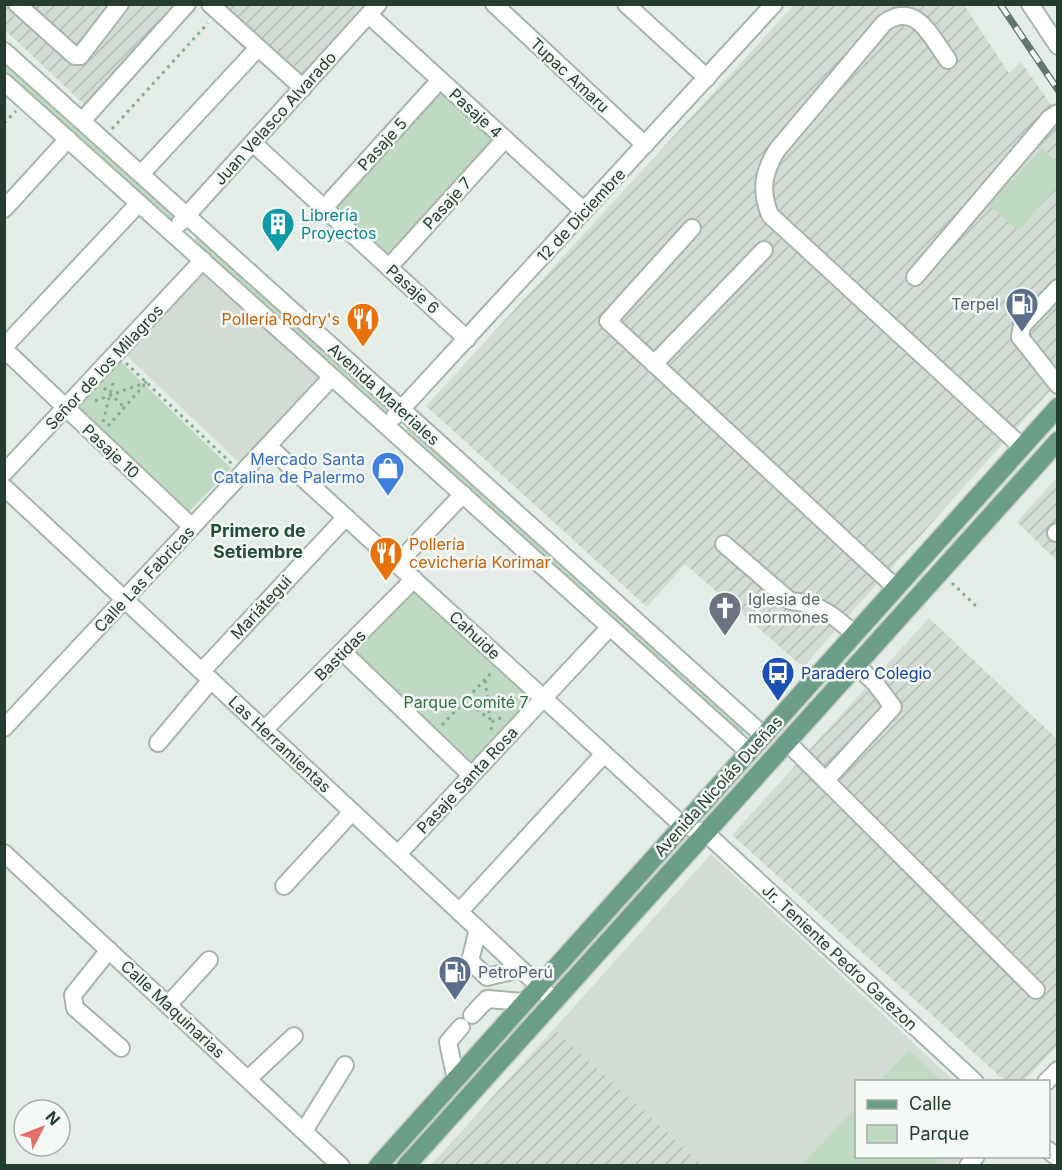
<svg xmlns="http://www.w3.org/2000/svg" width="1062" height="1170" font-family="Inter,sans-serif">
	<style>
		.built { fill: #d2dcd5 }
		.industrial { fill: url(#industrial-furrows) }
		.green { fill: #bedbc1 }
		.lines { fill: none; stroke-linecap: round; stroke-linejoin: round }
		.minor-casing { stroke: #a6b4ac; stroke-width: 20 }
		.major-casing { stroke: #c2c8c5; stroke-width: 21 }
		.path { stroke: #87ad9a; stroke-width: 3; stroke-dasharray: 3 4.5; stroke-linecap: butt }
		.minor { stroke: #fff; stroke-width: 16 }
		.major { stroke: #6c9d88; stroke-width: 18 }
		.rail-casing { stroke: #5f776c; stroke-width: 7 }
		.rail { stroke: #f4f9f5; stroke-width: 4.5; stroke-dasharray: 14; stroke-linecap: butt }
		.labels { text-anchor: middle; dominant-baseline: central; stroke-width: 5; stroke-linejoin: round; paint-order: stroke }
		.street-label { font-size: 16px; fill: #253c31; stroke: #f4f9f5 }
		.culture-label { font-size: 16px; fill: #0d838f; stroke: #f4f9f5; text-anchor: start }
		.service-label { font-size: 16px; fill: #4e5e75; stroke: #f4f9f5; text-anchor: end }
		.food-label { font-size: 16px; fill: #c56008; stroke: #f4f9f5; text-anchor: end }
		.shop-label { font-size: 16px; fill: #366cbe; stroke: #f4f9f5; text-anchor: end }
		.worship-label { font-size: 16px; fill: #5b616d; stroke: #f4f9f5; text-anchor: start }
		.transit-label { font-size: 16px; fill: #164399; stroke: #f4f9f5; text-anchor: start }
		.park-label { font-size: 16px; fill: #326f3f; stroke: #f4f9f5 }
		.neighbourhood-label { font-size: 18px; font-weight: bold; fill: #224c3a; stroke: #f4f9f5 }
	</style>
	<defs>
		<pattern id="industrial-furrows" width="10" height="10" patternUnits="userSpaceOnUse" patternTransform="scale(1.5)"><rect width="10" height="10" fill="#d2dcd5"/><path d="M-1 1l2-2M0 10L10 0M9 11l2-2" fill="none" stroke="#b4beb7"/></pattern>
	</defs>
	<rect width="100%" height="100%" fill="#e3ece6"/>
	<g class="built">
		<polygon points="204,268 331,383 248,471 124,353"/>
		<polygon points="711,854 954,1081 856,1082 856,1156 962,1157 953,1166 703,1165 554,1029"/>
	</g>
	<g class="industrial">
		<polygon points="4,5 182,5 88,108 5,30"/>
		<polygon points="213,5 363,5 297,79"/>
		<polygon points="794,5 964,5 1009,73 1021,62 1057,113 1057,383 803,667 685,564 647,607 426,406"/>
		<polygon points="1057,477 1057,561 1017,522"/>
		<polygon points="929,618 1057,739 1057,1046 1024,1081 1005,1081 732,835"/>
		<polygon points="554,1029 703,1165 431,1165"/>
	</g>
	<g class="green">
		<polygon points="5,52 182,212 174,222 5,71"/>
		<polygon points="440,84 501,140 389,262 330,208"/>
		<polygon points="1042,148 1057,163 1057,187 1018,231 989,205"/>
		<polygon points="202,229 395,401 386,412 193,242"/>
		<polygon points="118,359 231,468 186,515 74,406"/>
		<polygon points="415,421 748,725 742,734 406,430"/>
		<polygon points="412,589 539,706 475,775 351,654"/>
		<polygon points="909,1051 942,1081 880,1081"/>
		<polygon points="856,1107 856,1156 942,1157 933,1165 802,1165"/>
	</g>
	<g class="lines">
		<g class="minor-casing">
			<g id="minor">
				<polyline points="17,4 75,56 80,56 120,4"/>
				<polyline points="210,4 303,88"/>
				<polyline points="494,4 645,145"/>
				<polyline points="626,4 707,78"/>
				<polyline points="1030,4 1058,46"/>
				<polyline points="369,15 584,211"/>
				<polyline points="4,51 764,736"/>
				<path d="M948,60C931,37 916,0 884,23L777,150C763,173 760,190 770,215L1022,447"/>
				<polyline points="4,82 749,752"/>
				<polyline points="82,121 187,4"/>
				<polyline points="253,143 467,339"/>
				<polyline points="141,174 258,48"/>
				<polyline points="324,208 440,80"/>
				<polyline points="4,209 68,139"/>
				<polyline points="180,223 378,4"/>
				<polyline points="692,228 608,321 895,587"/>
				<polyline points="389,267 505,139"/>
				<polyline points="915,277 1050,118 1058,113"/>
				<polyline points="1058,288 1022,326 1020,337 1058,385"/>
				<polyline points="4,347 139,203"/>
				<polyline points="4,349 192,527"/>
				<polyline points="654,364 764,250"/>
				<polyline points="395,416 774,4"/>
				<polyline points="268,446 682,825 706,833 975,1082"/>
				<polyline points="4,473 203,260"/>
				<polyline points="4,487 555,1001"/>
				<polyline points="1056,533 1058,532"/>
				<path d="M724,544L790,601C818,603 834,615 854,634"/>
				<polyline points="397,564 463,494"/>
				<polyline points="343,652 471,775"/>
				<polyline points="202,671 346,517"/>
				<polyline points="4,728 332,377"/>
				<polyline points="264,730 414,579"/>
				<polyline points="787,742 1036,990"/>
				<polyline points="158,743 211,680"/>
				<polyline points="826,780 893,707 875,683 856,665"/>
				<polyline points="4,853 341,1166"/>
				<polyline points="398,854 610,627"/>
				<polyline points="284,886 352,812"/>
				<polyline points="459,912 604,754"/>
				<polyline points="478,929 470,961 487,977 520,969"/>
				<polyline points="109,950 73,995 75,1008 121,1048"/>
				<polyline points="168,1005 209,960"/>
				<polyline points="472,1015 487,999 525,1002"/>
				<polyline points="248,1079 294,1036"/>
				<polyline points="456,1080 448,1042 461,1027"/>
				<polyline points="1046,1082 1058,1070"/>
				<polyline points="304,1131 345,1065"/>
				<polyline points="1048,1150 1058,1158"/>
				<polyline points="968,1166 976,1156"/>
			</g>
		</g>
		<g class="major-casing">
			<g id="major">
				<polyline points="378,1166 1058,407"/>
				<polyline points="406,1166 1058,441"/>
			</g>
		</g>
		<g class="path">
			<polyline points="4,123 16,111"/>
			<polyline points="112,129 208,23"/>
			<polyline points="126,363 232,464"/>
			<polyline points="104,388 125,408"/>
			<polyline points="95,401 147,382"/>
			<polyline points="103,422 114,379"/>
			<polyline points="108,426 145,384"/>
			<polyline points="952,583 979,609"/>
			<polyline points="464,701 490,719 485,679"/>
			<polyline points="442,725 493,671"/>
			<polyline points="491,730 493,721 503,717"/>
		</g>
		<use href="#minor" class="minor"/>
		<use href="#major" class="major"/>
		<g class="rail-casing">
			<polyline id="rail" points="1000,4 1058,90"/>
		</g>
		<use href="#rail" class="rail"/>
	</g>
	<defs>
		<g id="building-pin" transform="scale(1.725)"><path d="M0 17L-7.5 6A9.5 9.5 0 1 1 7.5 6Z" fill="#0f9aa8" stroke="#f4f9f5"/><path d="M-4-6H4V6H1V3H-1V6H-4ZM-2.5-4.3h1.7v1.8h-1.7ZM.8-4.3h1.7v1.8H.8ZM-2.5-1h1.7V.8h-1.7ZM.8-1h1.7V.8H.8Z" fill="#fff"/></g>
		<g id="fuel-pin" transform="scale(1.725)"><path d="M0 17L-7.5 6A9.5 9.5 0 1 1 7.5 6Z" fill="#5c6f8a" stroke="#f4f9f5"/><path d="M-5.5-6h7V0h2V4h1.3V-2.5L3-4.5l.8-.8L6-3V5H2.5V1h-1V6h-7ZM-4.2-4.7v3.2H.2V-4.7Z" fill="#fff"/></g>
		<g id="restaurant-pin" transform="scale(1.725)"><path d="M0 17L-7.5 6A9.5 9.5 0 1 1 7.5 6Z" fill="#e8710a" stroke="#f4f9f5"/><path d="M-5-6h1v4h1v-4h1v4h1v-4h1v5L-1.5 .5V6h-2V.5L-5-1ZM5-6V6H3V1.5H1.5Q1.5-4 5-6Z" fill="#fff"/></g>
		<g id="shop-pin" transform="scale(1.725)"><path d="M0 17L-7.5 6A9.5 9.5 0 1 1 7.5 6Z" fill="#3f7fe0" stroke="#f4f9f5"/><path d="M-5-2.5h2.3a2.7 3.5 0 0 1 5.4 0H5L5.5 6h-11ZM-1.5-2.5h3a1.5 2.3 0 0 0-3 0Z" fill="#fff"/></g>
		<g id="church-pin" transform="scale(1.725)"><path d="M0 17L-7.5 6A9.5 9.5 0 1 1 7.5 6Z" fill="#6b7280" stroke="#f4f9f5"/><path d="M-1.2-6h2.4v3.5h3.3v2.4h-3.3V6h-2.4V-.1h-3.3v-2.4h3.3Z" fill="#fff"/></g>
		<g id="bus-pin" transform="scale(1.725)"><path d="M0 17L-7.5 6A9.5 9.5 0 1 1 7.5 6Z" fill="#1a4fb4" stroke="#f4f9f5"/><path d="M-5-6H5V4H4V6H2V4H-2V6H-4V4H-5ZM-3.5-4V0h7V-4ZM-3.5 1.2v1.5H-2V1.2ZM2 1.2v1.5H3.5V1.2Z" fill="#fff"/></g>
	</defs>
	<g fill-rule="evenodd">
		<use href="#building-pin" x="278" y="224"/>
		<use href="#fuel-pin" x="1022" y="304"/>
		<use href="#restaurant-pin" x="363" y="319"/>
		<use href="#shop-pin" x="388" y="468"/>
		<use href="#restaurant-pin" x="386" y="553"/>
		<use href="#church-pin" x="725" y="608"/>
		<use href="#bus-pin" x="778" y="673"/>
		<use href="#fuel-pin" x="455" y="972"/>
	</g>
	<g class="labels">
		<g class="street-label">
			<text transform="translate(570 75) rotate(43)">Tupac Amaru</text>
			<text transform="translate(476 113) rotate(42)">Pasaje 4</text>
			<text transform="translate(275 118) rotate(-48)">Juan Velasco Alvarado</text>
			<text transform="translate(382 144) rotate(-48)">Pasaje 5</text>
			<text transform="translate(447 203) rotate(-48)">Pasaje 7</text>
			<text transform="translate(581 215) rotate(-47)">12 de Diciembre</text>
			<text transform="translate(413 289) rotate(42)">Pasaje 6</text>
			<text transform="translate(104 367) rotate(-47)">Señor de los Milagros</text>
			<text transform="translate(384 394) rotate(42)">Avenida Materiales</text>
			<text transform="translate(111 451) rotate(43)">Pasaje 10</text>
			<text transform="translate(144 579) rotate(-47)">Calle Las Fabricas</text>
			<text transform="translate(261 607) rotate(-47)">Mariátegui</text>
			<text transform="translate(475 635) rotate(43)">Cahuide</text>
			<text transform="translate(340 655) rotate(-45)">Bastidas</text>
			<text transform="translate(280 744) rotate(43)">Las Herramientas</text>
			<text transform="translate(467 780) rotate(-47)">Pasaje Santa Rosa</text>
			<text transform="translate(718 786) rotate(-48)">Avenida Nicolás Dueñas</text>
			<text transform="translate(840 957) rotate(43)">Jr. Teniente Pedro Garezon</text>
			<text transform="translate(173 1009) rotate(43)">Calle Maquinarias</text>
		</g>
		<g class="culture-label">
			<text x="301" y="215">Librería<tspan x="301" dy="18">Proyectos</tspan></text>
		</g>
		<g class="service-label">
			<text x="999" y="304">Terpel</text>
			<text x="478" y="972" text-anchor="start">PetroPerú</text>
		</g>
		<g class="food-label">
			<text x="340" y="319">Pollería Rodry's</text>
			<text x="409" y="544" text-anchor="start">Pollería<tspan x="409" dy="18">cevichería Korimar</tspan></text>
		</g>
		<g class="shop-label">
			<text x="365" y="459">Mercado Santa<tspan x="365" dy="18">Catalina de Palermo</tspan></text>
		</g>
		<g class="worship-label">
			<text x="748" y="599">Iglesia de<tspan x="748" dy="18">mormones</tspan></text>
		</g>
		<g class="transit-label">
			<text x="801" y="673">Paradero Colegio</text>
		</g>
		<g class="park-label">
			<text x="466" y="702">Parque Comité 7</text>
		</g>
		<g class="neighbourhood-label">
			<text x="258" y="530">Primero de<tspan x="258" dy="21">Setiembre</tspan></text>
		</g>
	</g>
	<rect width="1062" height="1170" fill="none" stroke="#253c31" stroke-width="12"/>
	<rect x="855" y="1080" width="195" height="78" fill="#f4f9f5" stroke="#a1ada7" stroke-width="1.5"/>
	<rect x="867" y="1100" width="30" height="9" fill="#6c9d88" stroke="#a1ada7" stroke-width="1.5"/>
	<text x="909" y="1110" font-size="18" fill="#253c31">Calle</text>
	<rect x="867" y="1125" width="30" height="18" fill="#bedbc1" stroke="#a1ada7" stroke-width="1.5"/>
	<text x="909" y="1140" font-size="18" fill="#253c31">Parque</text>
	<g transform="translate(42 1128) rotate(48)"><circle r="28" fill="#f4f9f5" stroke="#a1ada7" stroke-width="1.5"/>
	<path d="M0-4.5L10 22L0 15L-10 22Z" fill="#e66f68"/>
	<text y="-9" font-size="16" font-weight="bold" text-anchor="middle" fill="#253c31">N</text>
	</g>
</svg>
